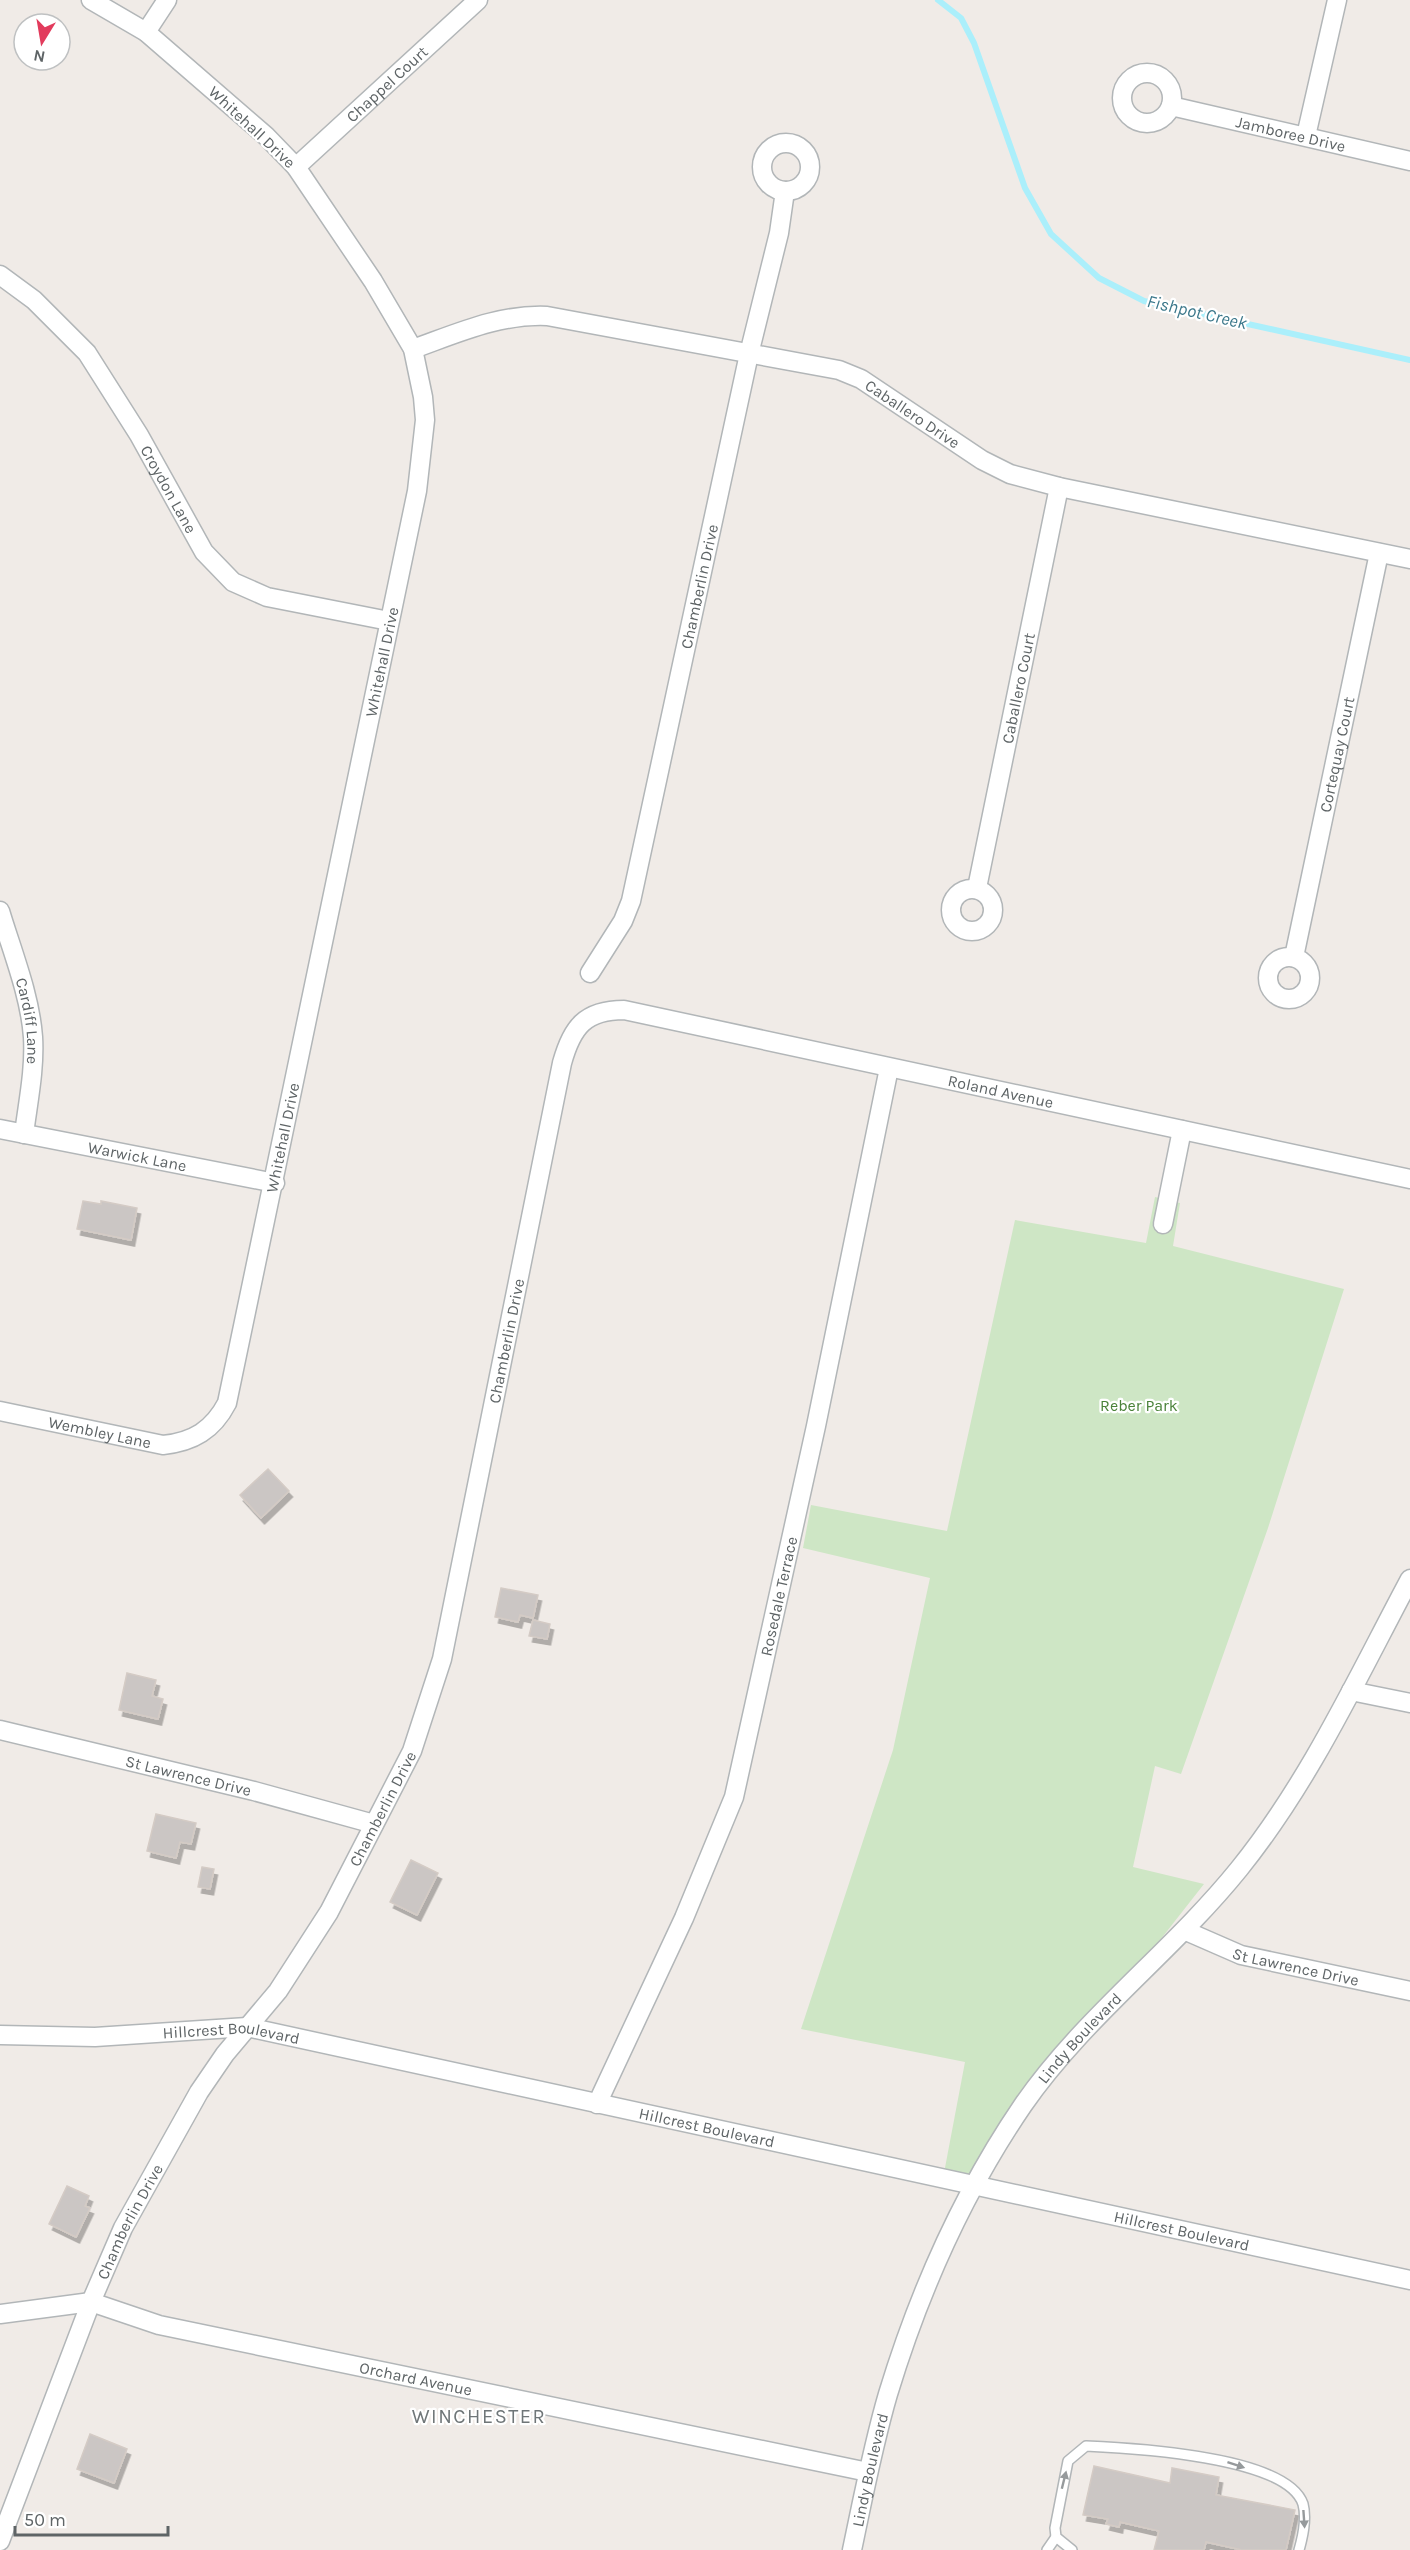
<svg xmlns="http://www.w3.org/2000/svg" width="1410" height="2550" font-family="Karla,sans-serif">
	<style>
		.green { fill: #cee6c5 }
		.lines { fill: none; stroke-linecap: round; stroke-linejoin: round }
		.stream { stroke: #abeffb; stroke-width: 6 }
		.building { fill: #cbc6c4; stroke: #d4cbc5; stroke-width: 1.5; filter: url(#shadow) }
		.service-casing { stroke: #b2b6b8; stroke-width: 12 }
		.minor-casing { stroke: #b2b6b8; stroke-width: 21 }
		.service { stroke: #fff; stroke-width: 9 }
		.minor { stroke: #fff; stroke-width: 18 }
		.oneway { fill: #969a9c }
		.labels { text-anchor: middle; dominant-baseline: central; stroke-width: 4.5; stroke-linejoin: round; paint-order: stroke }
		.street-label { font-size: 16px; fill: #5e6466; stroke: #fff }
		.park-label { font-size: 16px; fill: #4a8239; stroke: #fff }
		.water-label { font-size: 18px; font-style: italic; fill: #3c788b; stroke: #fff }
		.quarter-label { font-size: 20px; letter-spacing: 1.5px; fill: #6f7678; stroke: #fff }
	</style>
	<defs>
		<filter id="shadow"><feDropShadow dx="3.5" dy="6" stdDeviation="0" flood-color="#0004"/></filter>
	</defs>
	<rect width="100%" height="100%" fill="#f0ebe7"/>
	<polygon class="green" points="1155,1197 1180,1203 1173,1246 1344,1289 1268,1528 1181,1774 1155,1766 1133,1867 1204,1884 968,2185 944,2173 965,2062 801,2029 893,1750 930,1578 803,1548 811,1505 947,1531 1015,1220 1146,1243"/>
	<g class="lines">
		<polyline class="stream" points="938,0 961,18 974,43 1025,188 1051,234 1099,278 1144,301 1410,360"/>
	</g>
	<g class="building">
		<polygon points="83,1201 101,1204 101,1201 137,1208 131,1240 77,1229"/>
		<polygon points="268,1469 289,1491 261,1518 240,1495"/>
		<polygon points="501,1588 538,1595 533,1618 520,1615 518,1622 495,1617"/>
		<polygon points="533,1620 550,1624 547,1639 529,1636"/>
		<polygon points="127,1673 156,1680 152,1696 163,1699 158,1719 119,1710"/>
		<polygon points="156,1814 196,1823 191,1844 180,1842 176,1858 147,1851"/>
		<polygon points="411,1860 438,1873 417,1915 390,1902"/>
		<polygon points="202,1867 214,1869 210,1889 198,1887"/>
		<polygon points="67,2186 89,2196 85,2206 90,2208 76,2237 49,2224"/>
		<polygon points="90,2434 127,2449 114,2483 77,2469"/>
		<polygon points="1094,2466 1170,2483 1172,2468 1219,2477 1216,2495 1295,2510 1286,2550 1242,2550 1206,2542 1204,2550 1154,2550 1159,2531 1120,2522 1119,2527 1106,2524 1108,2519 1083,2515"/>
	</g>
	<g class="lines">
		<g class="service-casing">
			<g id="service">
				<polyline points="1047,2550 1056,2537"/>
				<path d="M1072,2550L1056,2537L1055,2528L1068,2461L1086,2446C1130,2448 1287,2456 1303,2504C1307,2519 1303,2536 1299,2550"/>
			</g>
		</g>
		<g class="minor-casing">
			<g id="minor">
				<polyline points="146,32 167,0"/>
				<circle cx="1147" cy="98" r="25"/>
				<path id="s1" d="M1171,106L1410,161"/>
				<polyline points="1306,136 1337,0"/>
				<circle cx="786" cy="167" r="24"/>
				<path id="s2" d="M296,167L478,0"/>
				<path id="s3" d="M0,275L34,300L87,353L139,435L204,552L233,582L267,597L389,621"/>
				<path id="s4" d="M413,349C458,333 499,314 547,316L839,370L861,379L982,460L1010,474L1059,487L1410,559"/>
				<path id="s5" d="M977,888L1059,487"/>
				<circle cx="972" cy="910" r="21"/>
				<path id="s6" d="M0,911C12,951 30,995 33,1037C35,1069 28,1102 24,1134"/>
				<circle cx="1289" cy="978" r="21"/>
				<path id="s7" d="M1294,957L1379,553"/>
				<path id="s8" d="M590,973L623,921L631,901L749,354L779,233L785,191"/>
				<path id="s9" d="M0,1129L275,1183"/>
				<polyline points="1163,1224 1182,1130"/>
				<path id="s10" d="M0,1411L163,1445C193,1442 213,1430 227,1403L417,491L425,420L423,397L413,349L373,281L296,167L266,136L146,32L91,0"/>
				<polyline points="1351,1691 1410,1703"/>
				<path id="s11" d="M0,1730L254,1791L374,1824"/>
				<path id="s12" d="M1186,1931L1241,1955L1410,1991"/>
				<path id="s13" d="M0,2035L95,2037L247,2027L1410,2280"/>
				<path id="s14" d="M597,2104L684,1918L734,1797L816,1426L889,1068"/>
				<path id="s15" d="M0,2314L91,2302L159,2325L868,2472"/>
				<path id="s16" d="M0,2541L91,2302L123,2228L199,2092L225,2054L278,1991L329,1912L412,1751L442,1659L562,1063C572,1027 585,1010 624,1010L1410,1179"/>
				<path id="s17" d="M852,2550C863,2498 873,2445 888,2394C919,2292 963,2193 1023,2105C1084,2017 1172,1952 1239,1869C1310,1781 1357,1678 1410,1579"/>
			</g>
		</g>
		<use href="#service" class="service"/>
		<use href="#minor" class="minor"/>
	</g>
	<defs><path id="oneway-solid" d="M-6-.8H1V-3.2L6.5 0L1 3.2V.8H-6Z" transform="scale(1.5)"/></defs>
	<g class="oneway">
		<use href="#oneway-solid" transform="translate(1236 2465) rotate(18)"/>
		<use href="#oneway-solid" transform="translate(1064 2480) rotate(-76)"/>
		<use href="#oneway-solid" transform="translate(1304 2519) rotate(86)"/>
	</g>
	<g class="labels">
		<g class="street-label">
			<text stroke="none"><textPath href="#s2" startOffset="123">Chappel Court</textPath></text>
			<text transform="translate(252 127) rotate(43)">Whitehall Drive</text>
			<text stroke="none"><textPath href="#s1" startOffset="123">Jamboree Drive</textPath></text>
			<text stroke="none"><textPath href="#s4" startOffset="522">Caballero Drive</textPath></text>
			<text stroke="none"><textPath href="#s3" startOffset="276">Croydon Lane</textPath></text>
			<text stroke="none"><textPath href="#s8" startOffset="405">Chamberlin Drive</textPath></text>
			<text stroke="none"><textPath href="#s10" startOffset="1004">Whitehall Drive</textPath></text>
			<text stroke="none"><textPath href="#s5" startOffset="204">Caballero Court</textPath></text>
			<text stroke="none"><textPath href="#s7" startOffset="207">Cortequay Court</textPath></text>
			<text stroke="none"><textPath href="#s6" startOffset="114">Cardiff Lane</textPath></text>
			<text stroke="none"><textPath href="#s16" startOffset="2076">Roland Avenue</textPath></text>
			<text stroke="none"><textPath href="#s10" startOffset="518">Whitehall Drive</textPath></text>
			<text stroke="none"><textPath href="#s9" startOffset="140">Warwick Lane</textPath></text>
			<text stroke="none"><textPath href="#s16" startOffset="1317">Chamberlin Drive</textPath></text>
			<text stroke="none"><textPath href="#s10" startOffset="102">Wembley Lane</textPath></text>
			<text stroke="none"><textPath href="#s14" startOffset="542">Rosedale Terrace</textPath></text>
			<text stroke="none"><textPath href="#s11" startOffset="194">St Lawrence Drive</textPath></text>
			<text stroke="none"><textPath href="#s16" startOffset="831">Chamberlin Drive</textPath></text>
			<text stroke="none"><textPath href="#s12" startOffset="116">St Lawrence Drive</textPath></text>
			<text stroke="none"><textPath href="#s13" startOffset="232">Hillcrest Boulevard</textPath></text>
			<text stroke="none"><textPath href="#s17" startOffset="568">Lindy Boulevard</textPath></text>
			<text stroke="none"><textPath href="#s13" startOffset="718">Hillcrest Boulevard</textPath></text>
			<text stroke="none"><textPath href="#s16" startOffset="345">Chamberlin Drive</textPath></text>
			<text stroke="none"><textPath href="#s13" startOffset="1204">Hillcrest Boulevard</textPath></text>
			<text stroke="none"><textPath href="#s15" startOffset="426">Orchard Avenue</textPath></text>
			<text stroke="none"><textPath href="#s17" startOffset="82">Lindy Boulevard</textPath></text>
		</g>
		<g class="park-label">
			<text x="1139" y="1405">Reber Park</text>
		</g>
		<g class="water-label">
			<text transform="translate(1197 312) rotate(13)">Fishpot Creek</text>
		</g>
		<g class="quarter-label">
			<text x="479" y="2416">WINCHESTER</text>
		</g>
	</g>
	<g transform="translate(42 42) rotate(191)"><circle r="28" fill="#ffffff" stroke="#bfc1c2" stroke-width="1.5"/>
	<path d="M0-4.5L10 22L0 15L-10 22Z" fill="#e23b5c"/>
	<text y="-9" font-size="16" font-weight="bold" text-anchor="middle" fill="#5e6466">N</text>
	</g>
	<path d="M15 2526v9h153v-9" fill="none" stroke="#5e6466" stroke-width="3"/>
	<text x="24" y="2526" font-size="18" fill="#5e6466" stroke="#ffffff" stroke-width="4.5" paint-order="stroke">50 m</text>
</svg>
